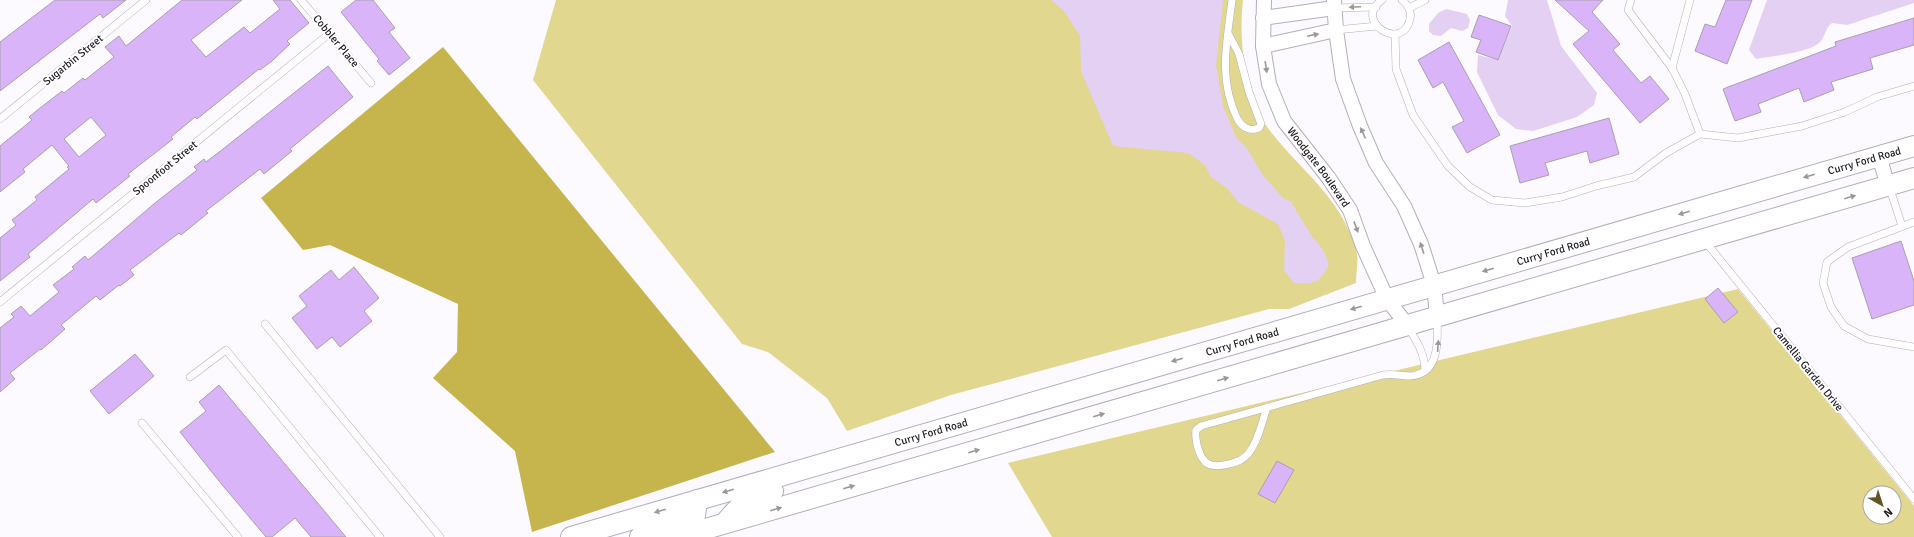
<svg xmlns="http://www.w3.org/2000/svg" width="1914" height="537" font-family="Signika,sans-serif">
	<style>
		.green { fill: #e2d78f; fill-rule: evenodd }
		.forest { fill: #c6b54c }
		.water { fill: #e3d0f3 }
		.building { fill: #d9b4f8; stroke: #a8a0af; fill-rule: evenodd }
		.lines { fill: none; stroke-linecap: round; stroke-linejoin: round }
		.lane-casing { stroke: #b5adbd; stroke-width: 8 }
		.street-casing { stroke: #b5adbd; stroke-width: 16 }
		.secondary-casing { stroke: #b5adbd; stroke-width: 22 }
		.lane { stroke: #fff; stroke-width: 7 }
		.street { stroke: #fff; stroke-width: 14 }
		.secondary { stroke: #fff; stroke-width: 20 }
		.oneway { fill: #9a989b }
		.labels { text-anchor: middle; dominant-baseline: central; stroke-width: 4; stroke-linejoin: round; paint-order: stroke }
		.street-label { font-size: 11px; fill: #1e1b21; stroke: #fff }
	</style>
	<rect width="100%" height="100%" fill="#fcf9ff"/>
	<g class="green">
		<path d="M556,0H1243C1239,36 1243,74 1257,108C1260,113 1262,120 1265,124C1297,169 1339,193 1356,249C1359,259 1356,272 1356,283L1289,309H1269L951,395L847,431L827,398L768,352L742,344L533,80Z"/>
		<path d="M1738,289L1914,506V537H1052L1008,463ZM1870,493H1894V517H1870Z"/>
	</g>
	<polygon class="forest" points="443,47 775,452 532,532 515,451 433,378 457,352 458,304 330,245 303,250 261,198"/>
	<g class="water">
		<path d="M1051,0H1223L1216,65L1223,106L1236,137L1248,150L1262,174L1283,198L1291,202L1311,235L1323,250L1329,264C1320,284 1314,284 1294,283L1284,270L1285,241L1278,224L1238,202L1227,188L1211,177L1205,165L1188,153L1113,146L1081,71L1080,36L1064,11Z"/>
		<polygon points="1508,0 1547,0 1561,46 1597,93 1594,105 1577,117 1533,131 1516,129 1498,115 1477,72 1478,55 1498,60 1512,26 1505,16"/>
		<path d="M1767,0H1914V3L1847,25L1832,23C1825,28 1825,38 1819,43C1807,53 1773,56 1756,59L1749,50Z"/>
		<polygon points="1446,9 1467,14 1470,20 1468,28 1462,31 1451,28 1441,36 1433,35 1429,31 1429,24 1438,13"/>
	</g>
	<g class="building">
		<polygon points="55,0 126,0 103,18 100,14 0,91 0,42"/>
		<path d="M182,0H242L191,40L206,57L244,27L250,33L280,9L273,0H290L309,23L287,41L290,44L272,61L260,70L259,69L197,119L195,117L171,137L173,139L128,174L130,176L96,203L93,199L28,254L30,257L0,281V238L16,225L12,220L37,200L35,197L69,169L67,167L69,166L52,145L23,169L25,172L0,192V146L32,120L29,117L40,108L62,91L64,93L83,78L85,80L114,57L105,47L119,36L126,46ZM91,117L106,135L79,157L64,139Z"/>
		<polygon points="356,0 373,0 395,28 389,32 410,58 389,75 377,61 379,59 341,12"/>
		<polygon points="1555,0 1603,0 1592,12 1620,44 1613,50 1641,83 1650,76 1669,99 1640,123 1573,44 1589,31"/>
		<polygon points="1726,0 1752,0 1727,64 1695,51 1705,24 1715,27"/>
		<polygon points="1479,15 1511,26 1498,60 1476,52 1481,40 1471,37"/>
		<polygon points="1914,18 1914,45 1870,58 1873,69 1831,82 1834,90 1804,102 1799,88 1758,104 1761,112 1735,121 1723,89 1836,46 1835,42"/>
		<polygon points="1449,42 1500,135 1467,153 1452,127 1464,121 1443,82 1433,88 1418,60"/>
		<polygon points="328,66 353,97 290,149 292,151 264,174 260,169 206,211 208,213 181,235 179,233 130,270 134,275 120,286 119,285 100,300 96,296 61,325 65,329 41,350 40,349 10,373 15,379 0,392 0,328 14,317 11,314 21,306 30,316 59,292 53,285 74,269 72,267 85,256 88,260 155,203 197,170 194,167 204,159 206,162 223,149"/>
		<polygon points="1609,118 1619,154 1590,163 1587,151 1545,163 1549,175 1520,183 1510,146"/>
		<polygon points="1901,241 1914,281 1914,305 1872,319 1852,258"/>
		<polygon points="354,267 379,298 364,311 372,321 340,347 332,337 317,349 292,318 307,306 299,296 331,270 339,280"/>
		<polygon points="1718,288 1738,312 1724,323 1705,299"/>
		<polygon points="135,354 154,376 109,414 90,391"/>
		<polygon points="219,385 346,537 311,537 295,518 272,537 266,537 219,481 180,432 206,411 199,402"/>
		<polygon points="1277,461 1294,470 1275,503 1258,494"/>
	</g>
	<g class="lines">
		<g class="lane-casing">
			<g id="lane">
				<polyline points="301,0 371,83"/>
				<path d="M1382,0C1352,21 1403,53 1410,19C1412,11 1408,5 1402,0"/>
				<polyline points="1631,0 1628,10 1672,68 1685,94 1700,134"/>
				<polyline points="1334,8 1376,7"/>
				<polyline points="1409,8 1425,0"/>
				<polyline points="1336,30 1377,26"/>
				<path d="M1228,33L1239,54L1249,92L1261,124L1259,128C1250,132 1241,127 1237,118C1218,79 1227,41 1232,0"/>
				<polyline points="1395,34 1396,69 1413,115 1448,166 1470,187 1492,200 1525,203 1562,197 1596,186 1634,177 1666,153 1700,134 1738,138 1802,126 1845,112 1877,97 1914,86"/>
				<polyline points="1672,68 1690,0"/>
				<polyline points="0,119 146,0"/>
				<polyline points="1889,186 1902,226"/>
				<polyline points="1914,222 1848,247 1827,262 1823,283 1831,307 1844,326 1868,339 1914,347"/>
				<polyline points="1704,240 1914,499"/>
				<polyline points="0,302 330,33"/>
				<polyline points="265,324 440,537"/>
				<path d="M1408,327C1417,342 1425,354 1425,371"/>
				<polyline points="190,377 226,350 380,537"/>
				<path d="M1267,407C1262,423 1258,441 1248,454C1243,460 1237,462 1229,464C1209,469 1202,464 1197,445C1196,439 1195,435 1196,430L1201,426L1383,375C1393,373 1401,376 1410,376C1440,374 1438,340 1437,319"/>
				<polyline points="142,423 238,537"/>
			</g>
		</g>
		<g class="street-casing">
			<g id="street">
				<path id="s1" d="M1264,0L1263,46L1269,84L1284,121L1328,177L1350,210L1363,246L1387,299L1407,325"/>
				<polyline points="1334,0 1336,30 1343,79 1360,126 1376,163 1404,206 1421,244 1434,285 1437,316"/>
				<polyline points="1263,18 1334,8"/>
				<polyline points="1263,46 1336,30"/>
				<polyline points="1879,156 1888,186"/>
			</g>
		</g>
		<g class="secondary-casing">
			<g id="secondary">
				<path d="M725,523C740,504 749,498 773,491"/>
				<path id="s2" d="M571,537L1914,146"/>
				<polyline points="640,537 689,522 695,516 697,500"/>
				<polyline points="678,537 1914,178"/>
			</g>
		</g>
		<use href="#lane" class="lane"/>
		<use href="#street" class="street"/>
		<use href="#secondary" class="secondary"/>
	</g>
	<defs><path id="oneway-solid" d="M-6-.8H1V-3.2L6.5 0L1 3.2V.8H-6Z"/></defs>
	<g class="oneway">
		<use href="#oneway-solid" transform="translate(1355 7) rotate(177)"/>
		<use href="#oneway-solid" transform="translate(1313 35) rotate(-12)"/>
		<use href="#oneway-solid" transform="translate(1266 67) rotate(81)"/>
		<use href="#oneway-solid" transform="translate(1363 133) rotate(-114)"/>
		<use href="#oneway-solid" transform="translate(1809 176) rotate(164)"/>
		<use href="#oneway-solid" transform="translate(1850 197) rotate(-16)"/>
		<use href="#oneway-solid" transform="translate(1684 213) rotate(164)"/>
		<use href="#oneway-solid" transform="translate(1356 227) rotate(70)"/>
		<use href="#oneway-solid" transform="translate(1422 248) rotate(-108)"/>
		<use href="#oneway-solid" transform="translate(1488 270) rotate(164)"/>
		<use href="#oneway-solid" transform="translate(1356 308) rotate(164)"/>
		<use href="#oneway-solid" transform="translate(1438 346) rotate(-86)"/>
		<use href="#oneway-solid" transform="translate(1177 360) rotate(164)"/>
		<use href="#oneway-solid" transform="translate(1223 379) rotate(-16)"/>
		<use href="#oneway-solid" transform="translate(1099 415) rotate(-16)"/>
		<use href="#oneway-solid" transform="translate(974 451) rotate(-16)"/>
		<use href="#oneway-solid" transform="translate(849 487) rotate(-16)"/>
		<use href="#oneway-solid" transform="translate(728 491) rotate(164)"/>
		<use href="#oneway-solid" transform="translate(776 509) rotate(-16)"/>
		<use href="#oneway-solid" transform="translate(660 511) rotate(164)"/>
	</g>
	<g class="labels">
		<g class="street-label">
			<text transform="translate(336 41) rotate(50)">Cobbler Place</text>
			<text transform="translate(73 60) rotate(-39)">Sugarbin Street</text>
			<text stroke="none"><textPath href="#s2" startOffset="1347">Curry Ford Road</textPath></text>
			<text transform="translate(165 168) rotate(-39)">Spoonfoot Street</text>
			<text stroke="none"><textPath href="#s1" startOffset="182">Woodgate Boulevard</textPath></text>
			<text stroke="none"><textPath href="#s2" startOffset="1023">Curry Ford Road</textPath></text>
			<text stroke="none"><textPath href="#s2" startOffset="699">Curry Ford Road</textPath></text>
			<text transform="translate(1808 369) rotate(51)">Camellia Garden Drive</text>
			<text stroke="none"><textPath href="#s2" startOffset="375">Curry Ford Road</textPath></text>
		</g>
	</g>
	<g transform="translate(1882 505) rotate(141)"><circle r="19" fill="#ffffff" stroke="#a5a4a6"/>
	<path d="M0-3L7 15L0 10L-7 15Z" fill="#605724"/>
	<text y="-6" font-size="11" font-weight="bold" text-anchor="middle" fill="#1e1b21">N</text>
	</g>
</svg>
